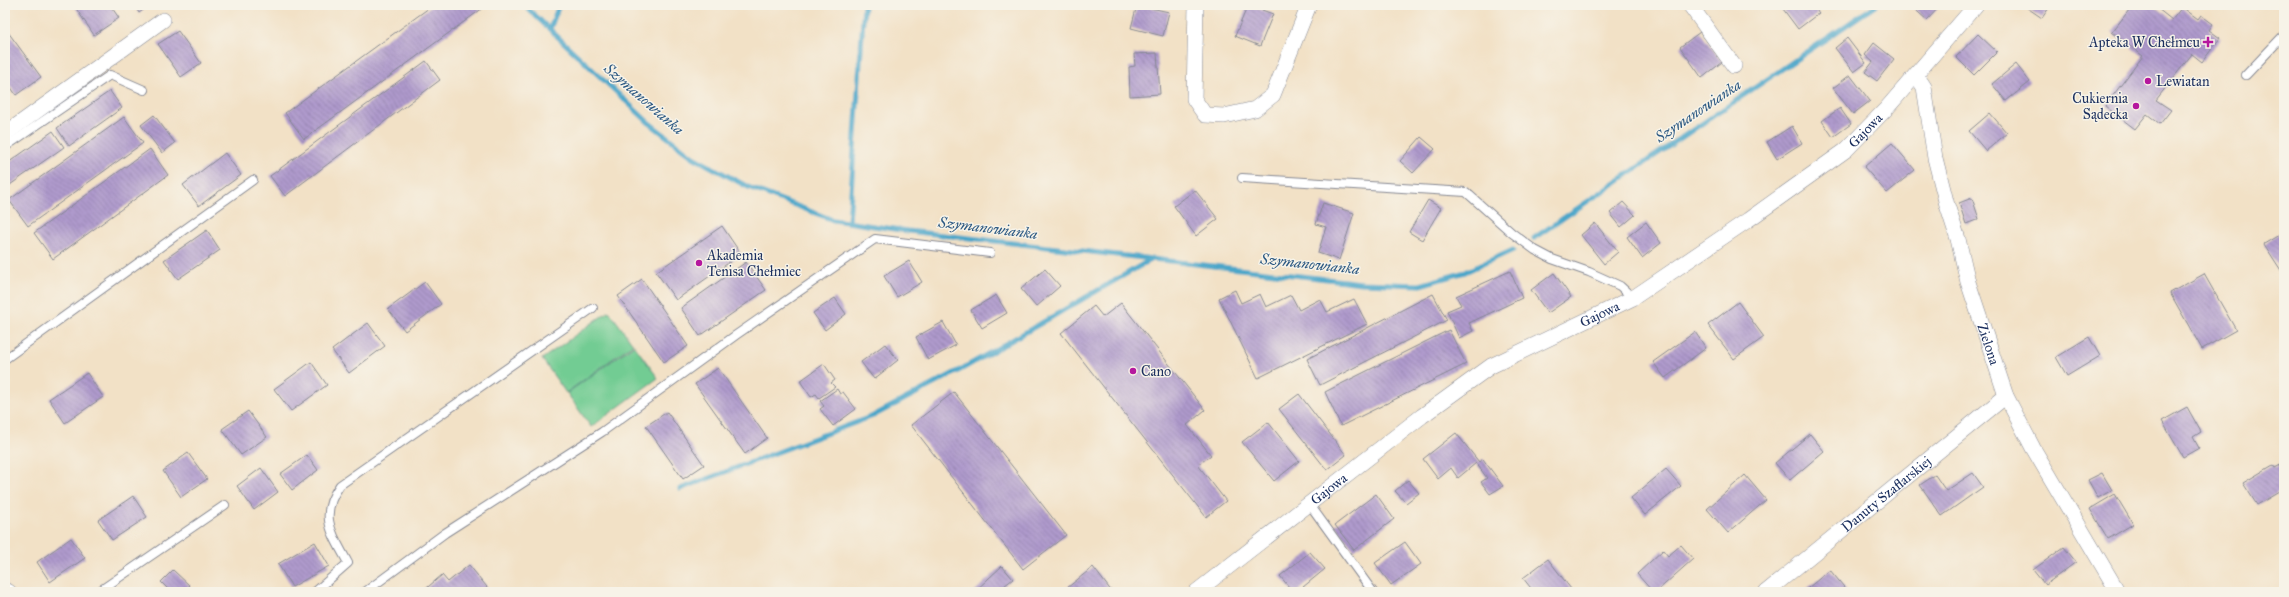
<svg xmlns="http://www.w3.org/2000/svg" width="2289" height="597" font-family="'IM FELL Great Primer',serif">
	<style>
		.grass { fill: #72cc93; stroke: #467e78 }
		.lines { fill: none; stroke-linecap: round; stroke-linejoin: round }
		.stream { stroke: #4ba6c9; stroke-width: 5 }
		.building { fill: url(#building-back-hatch) }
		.lane-casing { stroke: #868892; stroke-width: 10 }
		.street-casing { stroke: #868892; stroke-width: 16 }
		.lane { stroke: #fff; stroke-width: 8 }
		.street { stroke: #fff; stroke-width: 15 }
		.poi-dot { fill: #b5179e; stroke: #f7f3e8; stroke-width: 1.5 }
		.labels { text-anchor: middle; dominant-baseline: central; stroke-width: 3; stroke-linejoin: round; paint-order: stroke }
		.poi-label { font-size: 14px; fill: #1b2f5e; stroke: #f7f3e8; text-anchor: start }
		.street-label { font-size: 14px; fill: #1b2f5e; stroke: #f7f3e8 }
		.water-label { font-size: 15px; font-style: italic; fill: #2c5983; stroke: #f7f3e8 }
	</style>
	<defs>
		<pattern id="building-back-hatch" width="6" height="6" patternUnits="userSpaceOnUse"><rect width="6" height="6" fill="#af9acc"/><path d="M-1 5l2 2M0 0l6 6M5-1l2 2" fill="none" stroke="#8e7ea9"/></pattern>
	</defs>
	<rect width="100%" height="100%" fill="#f7f3e8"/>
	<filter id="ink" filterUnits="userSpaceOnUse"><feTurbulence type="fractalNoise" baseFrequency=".025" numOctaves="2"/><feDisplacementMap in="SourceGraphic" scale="8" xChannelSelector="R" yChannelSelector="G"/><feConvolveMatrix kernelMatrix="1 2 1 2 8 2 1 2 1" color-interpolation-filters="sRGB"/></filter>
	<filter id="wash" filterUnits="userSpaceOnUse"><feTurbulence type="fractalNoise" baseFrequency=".012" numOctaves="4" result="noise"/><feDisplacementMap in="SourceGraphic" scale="16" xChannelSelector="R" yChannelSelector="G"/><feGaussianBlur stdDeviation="0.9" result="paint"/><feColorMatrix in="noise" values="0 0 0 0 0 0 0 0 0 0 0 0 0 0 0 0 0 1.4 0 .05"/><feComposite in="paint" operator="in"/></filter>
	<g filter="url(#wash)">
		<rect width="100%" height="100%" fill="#f2e1c6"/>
		<g class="grass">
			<polygon points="609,311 633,344 566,393 542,359"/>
			<polygon points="634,345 658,378 591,427 567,393"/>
		</g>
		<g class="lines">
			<g class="stream">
				<polyline points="524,5 648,122 693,157 748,187 833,220 908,231 1362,283 1420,285 1465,272 1513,250"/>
				<polyline points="550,29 559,5"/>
				<polyline points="849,222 864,5"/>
				<polyline points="1534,238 1876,5"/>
				<polyline points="680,489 873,416 962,369 1152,259"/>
			</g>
		</g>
		<g id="blocks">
			<g class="building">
				<polygon points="78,5 110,5 119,18 94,35 75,7"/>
				<polygon points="134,5 150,5 139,13"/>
				<polygon points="433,5 487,5 304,139 285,113"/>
				<polygon points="1137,5 1169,12 1163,36 1131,28"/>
				<polygon points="1248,5 1273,14 1260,46 1235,36"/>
				<polygon points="1780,5 1813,5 1819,13 1798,29"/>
				<polygon points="1910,5 1941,5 1927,20"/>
				<polygon points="2023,5 2051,5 2042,18"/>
				<polygon points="2133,5 2153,5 2172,20 2182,7 2198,19 2201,15 2213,24 2209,30 2220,38 2202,62 2192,54 2156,100 2171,110 2160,124 2147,114 2135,129 2105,106 2143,56 2112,32"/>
				<polygon points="5,28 41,77 16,95 10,86 5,90"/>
				<polygon points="178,31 201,63 181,77 158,44"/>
				<polygon points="1700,32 1722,62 1702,78 1680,47"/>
				<polygon points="1978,34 1997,52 1974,75 1956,57"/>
				<polygon points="1847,38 1866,63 1854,72 1835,48"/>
				<polygon points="1874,43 1894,59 1877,81 1865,72 1873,62 1865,55"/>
				<polygon points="1157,53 1160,94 1130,96 1129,67 1135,66 1134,54"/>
				<polygon points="426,61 440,80 285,196 270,176"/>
				<polygon points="2016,64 2030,82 2006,101 1992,84"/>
				<polygon points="1850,75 1870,101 1853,114 1833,88"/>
				<polygon points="110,91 122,108 69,146 57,128"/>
				<polygon points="1840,108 1851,124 1833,137 1822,121"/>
				<polygon points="1990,113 2007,133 1986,151 1969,131"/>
				<polygon points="154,115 175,143 162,153 141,125"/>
				<polygon points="124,117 143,143 28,226 9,200"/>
				<polygon points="1792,126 1802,143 1777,159 1767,142"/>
				<polygon points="53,131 64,147 7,187 5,165"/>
				<polygon points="1421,137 1435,149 1413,173 1400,161"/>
				<polygon points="1892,143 1915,170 1887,193 1864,167"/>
				<polygon points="150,149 168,175 53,259 34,233"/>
				<polygon points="225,153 241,175 199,206 183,185"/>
				<polygon points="1195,190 1218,219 1196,236 1174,206"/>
				<polygon points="1972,198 1979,219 1966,224 1959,203"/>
				<polygon points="1428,200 1441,208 1422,240 1409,232"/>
				<polygon points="1623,202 1635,215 1621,227 1610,213"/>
				<polygon points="1323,203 1354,213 1339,260 1318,253 1326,227 1316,224"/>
				<polygon points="1646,222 1661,243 1642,258 1627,237"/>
				<polygon points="1595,223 1618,252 1604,264 1581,235"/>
				<polygon points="722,226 741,254 676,300 656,272"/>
				<polygon points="207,230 220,250 178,279 164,260"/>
				<polygon points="2284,232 2284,275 2264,244"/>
				<polygon points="909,261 922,282 897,297 884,276"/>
				<polygon points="746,262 766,290 700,336 681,308"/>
				<polygon points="1045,269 1060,286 1036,307 1021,289"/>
				<polygon points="1510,271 1522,298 1469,323 1473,331 1459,338 1447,311 1461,305 1456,296"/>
				<polygon points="1554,273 1571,297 1548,313 1531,290"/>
				<polygon points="2204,274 2236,330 2202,349 2170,293"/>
				<polygon points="642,279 688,346 664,362 618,296"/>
				<polygon points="425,282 441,304 405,331 388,309"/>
				<polygon points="1235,290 1241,303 1260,294 1266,307 1291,295 1299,310 1320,299 1327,312 1354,299 1367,324 1258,378 1219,298"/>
				<polygon points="1433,294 1447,320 1320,385 1307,359"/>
				<polygon points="996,295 1007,313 982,328 971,310"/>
				<polygon points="835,298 846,314 825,330 813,313"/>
				<polygon points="1738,302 1764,337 1734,359 1708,325"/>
				<polygon points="1121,303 1205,410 1187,425 1211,455 1198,465 1226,501 1206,517 1061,333 1094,306 1103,317"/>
				<polygon points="943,322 956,345 928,360 916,337"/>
				<polygon points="368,323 385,346 349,373 332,350"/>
				<polygon points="1449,330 1466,364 1341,426 1325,392"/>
				<polygon points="1695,332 1706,348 1665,378 1653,362"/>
				<polygon points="2089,337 2100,356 2067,376 2056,357"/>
				<polygon points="885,344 898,360 874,379 861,362"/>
				<polygon points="311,362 327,385 291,411 274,389"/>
				<polygon points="824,364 835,380 831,383 835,387 819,398 816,394 811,397 800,381"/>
				<polygon points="718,368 767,438 745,454 695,384"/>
				<polygon points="87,373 103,397 65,423 49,399"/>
				<polygon points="837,389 840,394 843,392 856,409 833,426 820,409 824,406 820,401"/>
				<polygon points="954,392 1066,535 1023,569 911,425"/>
				<polygon points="1299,394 1346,455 1327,470 1279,409"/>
				<polygon points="2187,407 2201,432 2193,437 2199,448 2183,457 2162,421"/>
				<polygon points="248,411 267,437 241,455 222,429"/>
				<polygon points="667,412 704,465 683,479 646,426"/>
				<polygon points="1268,422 1299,461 1274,481 1242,442"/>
				<polygon points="1456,433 1479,462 1483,459 1503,486 1490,494 1481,482 1487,478 1476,463 1458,478 1451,468 1438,479 1423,459"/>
				<polygon points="1810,434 1824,451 1790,480 1775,463"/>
				<polygon points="188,453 207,479 181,497 163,471"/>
				<polygon points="307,455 318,470 292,490 280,474"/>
				<polygon points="2284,463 2284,489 2257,505 2243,483 2273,465 2275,468"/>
				<polygon points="261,468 278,492 254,510 237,486"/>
				<polygon points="1666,469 1681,486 1645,515 1631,498"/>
				<polygon points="1973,473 1983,487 1942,516 1920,485 1935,475 1946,491"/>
				<polygon points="2102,473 2112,490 2098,498 2088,480"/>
				<polygon points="1745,475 1766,500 1728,533 1707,509"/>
				<polygon points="1408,480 1419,493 1406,503 1395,491"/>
				<polygon points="1376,494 1394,519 1354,550 1335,525"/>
				<polygon points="2115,494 2133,524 2108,539 2090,509"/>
				<polygon points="133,496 147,517 112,540 98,520"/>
				<polygon points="71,538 85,558 50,582 37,562"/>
				<polygon points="315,542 329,566 292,587 278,564"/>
				<polygon points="1405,542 1421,564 1391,585 1375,563"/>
				<polygon points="1681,545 1693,559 1656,592 1653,592 1637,574 1663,550 1668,556"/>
				<polygon points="2064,547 2076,562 2045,585 2033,570"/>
				<polygon points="1310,552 1325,569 1297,592 1293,592 1280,576"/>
				<polygon points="1548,559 1571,589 1568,592 1534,592 1523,578"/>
				<polygon points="469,565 491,592 422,592 442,575 448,582"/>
				<polygon points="1002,566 1013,579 996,592 974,592"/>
				<polygon points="1093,567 1112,592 1062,592"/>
				<polygon points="173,570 190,586 184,592 171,592 161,582"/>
				<polygon points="1830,570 1848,592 1803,592"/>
			</g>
		</g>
	</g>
	<g filter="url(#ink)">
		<use href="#blocks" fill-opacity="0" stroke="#868892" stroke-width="1"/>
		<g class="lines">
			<g class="lane-casing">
				<g id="lane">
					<polyline points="2246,75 2284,35"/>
					<polyline points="5,147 110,75 144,90"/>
					<polyline points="1242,178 1466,192 1512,233 1535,250 1552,259 1589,272 1620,286 1633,298"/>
					<polyline points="5,359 253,180"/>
					<polyline points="1310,505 1373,592"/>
					<polyline points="98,592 225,505"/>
					<path d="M315,592L348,563C332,533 318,516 340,485L593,308"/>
					<polyline points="365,592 445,533 602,432 736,335 875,239 990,253"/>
				</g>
			</g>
			<g class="street-casing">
				<g id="street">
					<polyline points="1196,5 1194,99 1205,115 1224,116 1255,109 1273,95 1309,5"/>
					<polyline points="1690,5 1734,66"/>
					<path id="s1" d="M1916,75L1924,87L1935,158L1947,205L1958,239L1968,282L2006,396L2033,448L2118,592"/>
					<polyline points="5,134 163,20"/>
					<polyline points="5,590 9,592"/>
					<path id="s2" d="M1196,592L1422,416L1491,366L1633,298L1748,220L1846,150L1886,109L1976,5"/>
					<path id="s3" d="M1766,592L2006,396"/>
				</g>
			</g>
			<use href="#lane" class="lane"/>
			<use href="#street" class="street"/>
		</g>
	</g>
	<g class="poi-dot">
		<path d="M2206 36h4v4h4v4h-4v4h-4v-4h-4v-4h4z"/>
		<circle cx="2148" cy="81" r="4"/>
		<circle cx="2136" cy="106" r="4"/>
		<circle cx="699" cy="263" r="4"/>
		<circle cx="1133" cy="371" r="4"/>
	</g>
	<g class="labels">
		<g class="poi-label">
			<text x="2200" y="42" text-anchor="end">Apteka W Chełmcu</text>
			<text x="2156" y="81">Lewiatan</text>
			<text x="2128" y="98" text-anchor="end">Cukiernia<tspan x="2128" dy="16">Sądecka</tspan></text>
			<text x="707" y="255">Akademia<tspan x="707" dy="16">Tenisa Chełmiec</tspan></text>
			<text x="1141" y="371">Cano</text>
		</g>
		<g class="street-label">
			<text stroke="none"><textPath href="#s2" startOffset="816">Gajowa</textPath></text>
			<text stroke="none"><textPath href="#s2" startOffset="492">Gajowa</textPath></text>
			<text stroke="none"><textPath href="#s1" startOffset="280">Zielona</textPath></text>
			<text stroke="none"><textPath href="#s2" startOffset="168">Gajowa</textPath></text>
			<text stroke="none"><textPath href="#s3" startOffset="155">Danuty Szaflarskiej</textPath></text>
		</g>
		<g class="water-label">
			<text transform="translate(644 99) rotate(41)">Szymanowianka</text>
			<text transform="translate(1698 111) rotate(-34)">Szymanowianka</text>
			<text transform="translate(988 228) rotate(7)">Szymanowianka</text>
			<text transform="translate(1310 264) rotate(6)">Szymanowianka</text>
		</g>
	</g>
	<rect width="2289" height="597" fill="none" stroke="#f7f3e8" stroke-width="20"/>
</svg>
